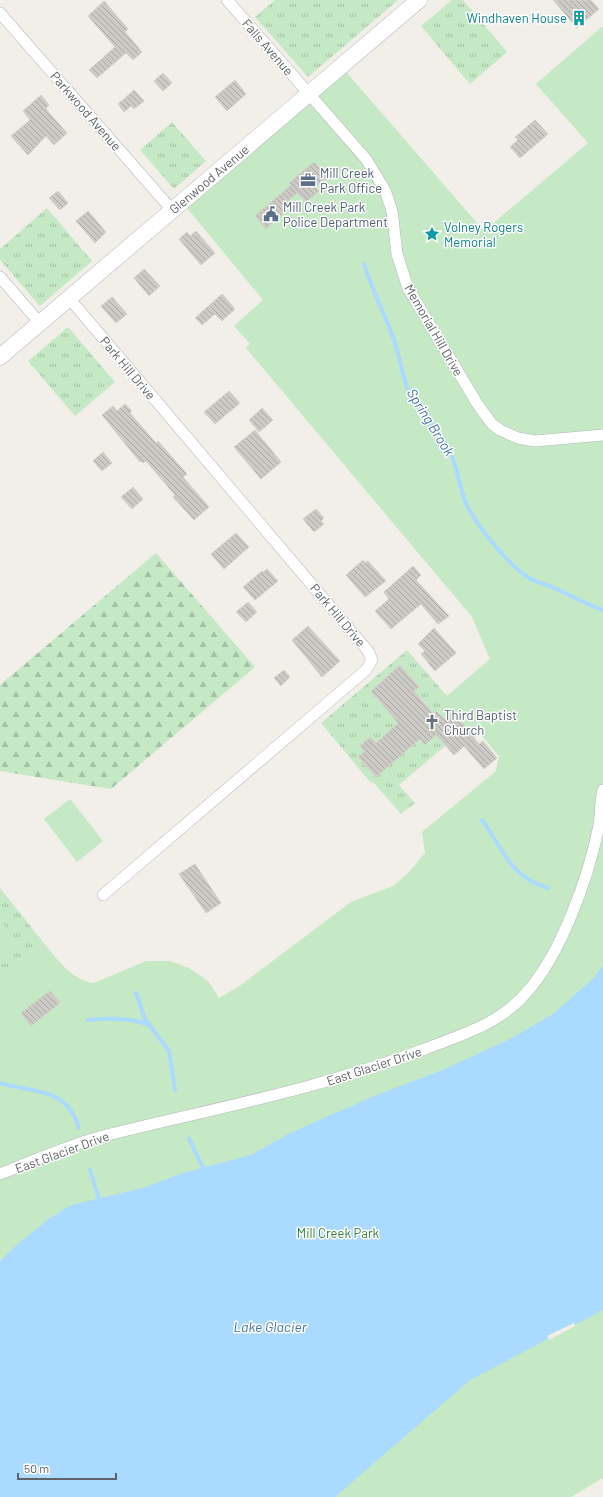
<svg xmlns="http://www.w3.org/2000/svg" width="603" height="1497" font-family="Barlow,sans-serif">
	<style>
		.grass { fill: url(#grass-tufts) }
		.forest { fill: url(#forest-firs) }
		.green { fill: #c5e8c5 }
		.water { fill: #aadaff }
		.pier { fill: #f1efe8 }
		.lines { fill: none; stroke-linecap: round; stroke-linejoin: round }
		.stream { stroke: #aadaff; stroke-width: 4 }
		.building { fill: url(#building-back-hatch); stroke: #d6d1c6 }
		.minor-casing { stroke: #b5b8bc; stroke-width: 12 }
		.secondary-casing { stroke: #b6babf; stroke-width: 17 }
		.minor { stroke: #fff; stroke-width: 11 }
		.secondary { stroke: #fff; stroke-width: 16 }
		.labels { text-anchor: middle; dominant-baseline: central; stroke-width: 3; stroke-linejoin: round; paint-order: stroke }
		.culture-label { font-size: 13px; fill: #0d838f; stroke: #fff; text-anchor: end }
		.street-label { font-size: 13px; fill: #5f6368; stroke: #fff }
		.service-label { font-size: 13px; fill: #4e5e75; stroke: #fff; text-anchor: start }
		.worship-label { font-size: 13px; fill: #5b616d; stroke: #fff; text-anchor: start }
		.park-label { font-size: 13px; fill: #348238; stroke: #fff }
		.water-label { font-size: 14px; font-style: italic; fill: #4174aa; stroke: #fff }
	</style>
	<defs>
		<pattern id="grass-tufts" width="24" height="20" patternUnits="userSpaceOnUse"><rect width="24" height="20" fill="#c5e8c5"/><path d="M3 7l-1-3M5 7V3M7 7l1-3M15 17l-1-3M17 17v-4M19 17l1-3" fill="none" stroke="#a3c0a4"/></pattern>
		<pattern id="forest-firs" width="22" height="20" patternUnits="userSpaceOnUse"><rect width="22" height="20" fill="#c5e8c5"/><path d="M5 1l3.5 6h-7zM16 11l3.5 6h-7z" fill="#a3c0a4"/></pattern>
		<pattern id="building-back-hatch" width="6" height="6" patternUnits="userSpaceOnUse"><rect width="6" height="6" fill="#cccac5"/><path d="M-1 5l2 2M0 0l6 6M5-1l2 2" fill="none" stroke="#a9a8a4"/></pattern>
	</defs>
	<rect width="100%" height="100%" fill="#f1efe8"/>
	<g class="grass">
		<polygon points="275,0 398,0 308,77 255,17"/>
		<polygon points="452,0 463,0 507,52 470,84 421,26"/>
		<polygon points="172,122 206,161 174,189 140,150"/>
		<polygon points="47,208 92,261 40,306 0,260 0,249"/>
		<polygon points="68,327 115,382 75,416 28,361"/>
		<polygon points="407,650 479,733 474,738 453,713 445,720 437,711 433,714 414,691 419,687 400,665 371,690 389,712 406,726 397,725 376,743 370,737 360,746 365,751 359,757 376,777 420,739 425,745 436,735 445,746 399,785 415,803 401,814 373,782 371,783 321,723"/>
		<polygon points="0,888 43,942 0,977"/>
	</g>
	<polygon class="forest" points="156,553 255,667 111,789 0,771 0,685"/>
	<g class="green">
		<path d="M603,26V1478L571,1497H0V977L43,942C56,958 72,981 94,983L146,961H170L189,968L208,981L219,998L238,987L351,902L393,886L409,872L425,853L422,832L496,771L499,756L447,696L490,659L472,617L246,348L250,344L234,326L263,300L182,202L341,66L484,231L588,143L536,84Z"/>
		<polygon points="70,799 103,841 77,862 44,819"/>
		<polygon points="1,921 16,940 2,951 0,948 0,922"/>
	</g>
	<polygon class="water" points="603,965 603,1310 470,1380 335,1497 0,1497 0,1261 20,1242 49,1219 71,1205 143,1188 183,1173 251,1155 292,1132 372,1097 447,1068 510,1039 553,1014 595,977"/>
	<polygon class="pier" points="574,1323 575,1326 549,1340 547,1336"/>
	<g class="lines">
		<g class="stream">
			<path d="M364,264C372,290 385,314 394,340C400,356 401,373 408,389C417,410 435,425 446,444C457,462 458,482 465,501C473,521 511,569 531,579C538,583 546,584 554,588C570,595 585,604 603,610"/>
			<path d="M482,820C504,850 509,876 548,888"/>
			<polyline points="136,993 145,1019 169,1051 175,1090"/>
			<path d="M88,1020C108,1018 131,1017 149,1025"/>
			<path d="M0,1083C34,1094 65,1085 79,1128"/>
			<polyline points="189,1138 203,1168"/>
			<polyline points="90,1170 99,1199"/>
		</g>
	</g>
	<g class="building">
		<polygon points="553,0 591,0 599,9 577,28"/>
		<polygon points="104,1 128,29 125,32 142,52 133,60 126,53 97,78 89,70 115,47 88,16"/>
		<polygon points="163,73 172,83 163,91 154,81"/>
		<polygon points="235,80 246,94 227,111 215,97"/>
		<polygon points="134,90 144,101 134,109 131,106 124,112 118,104"/>
		<polygon points="41,95 49,105 46,108 49,113 67,133 54,145 46,136 28,155 11,136 30,120 23,111"/>
		<polygon points="535,120 548,134 520,158 510,147 518,140 515,137"/>
		<polygon points="314,162 327,177 315,187 319,191 306,202 297,193 282,206 286,211 266,229 255,216 291,185 289,183"/>
		<polygon points="58,191 68,203 60,210 49,198"/>
		<polygon points="88,211 106,232 95,243 76,221"/>
		<polygon points="196,231 215,253 201,265 179,239 187,232 190,236"/>
		<polygon points="144,269 160,286 149,296 134,278"/>
		<polygon points="222,294 235,309 222,321 215,314 202,325 195,318"/>
		<polygon points="112,297 127,314 116,323 101,306"/>
		<polygon points="229,391 240,403 215,424 204,412"/>
		<polygon points="125,404 132,411 130,413 156,443 158,441 187,474 183,477 209,507 194,520 173,497 175,495 146,461 143,463 141,461 140,462 102,415 113,406 117,411"/>
		<polygon points="262,408 273,420 259,432 249,420"/>
		<polygon points="255,430 281,462 261,479 234,447"/>
		<polygon points="103,452 112,463 102,471 93,461"/>
		<polygon points="133,487 143,499 132,509 121,497"/>
		<polygon points="316,509 324,518 321,521 324,524 314,532 303,519"/>
		<polygon points="236,533 249,547 224,569 211,554"/>
		<polygon points="363,560 365,563 368,561 386,581 365,597 346,575"/>
		<polygon points="413,566 421,575 416,580 449,616 438,624 421,604 391,629 375,611 389,599 384,592"/>
		<polygon points="267,569 278,581 255,600 243,587 262,571 263,572"/>
		<polygon points="248,602 257,612 246,622 236,612"/>
		<polygon points="308,626 340,661 322,677 292,640"/>
		<polygon points="434,628 456,653 435,671 421,654 425,651 418,644"/>
		<polygon points="400,665 419,687 414,691 433,714 436,711 445,720 453,713 479,744 483,741 497,758 484,769 464,746 454,755 436,735 425,745 420,739 376,777 358,757 365,751 360,746 370,737 376,743 398,723 371,691"/>
		<polygon points="284,670 290,677 281,686 274,678"/>
		<polygon points="195,864 221,903 206,913 179,874"/>
		<polygon points="50,991 60,1003 31,1026 21,1013"/>
	</g>
	<g class="lines">
		<g class="minor-casing">
			<g id="minor">
				<polyline points="227,0 366,159 385,190 392,211 397,254 408,288 478,405 492,424 500,430 518,438 535,441 603,435"/>
				<polyline points="0,13 172,210"/>
				<polyline points="0,277 40,323"/>
				<polyline points="69,298 368,651 372,660 366,670 103,895"/>
				<path d="M0,1174C33,1161 68,1145 103,1136C211,1109 320,1089 425,1049C461,1035 500,1024 526,993C561,955 589,876 599,825C601,814 600,802 603,790"/>
			</g>
		</g>
		<g class="secondary-casing">
			<polyline id="secondary" points="0,357 419,0"/>
		</g>
		<use href="#minor" class="minor"/>
		<use href="#secondary" class="secondary"/>
	</g>
	<defs>
		<g id="building-bare" transform="scale(1.2)"><path d="M-4-6H4V6H1V3H-1V6H-4ZM-2.5-4.3h1.7v1.8h-1.7ZM.8-4.3h1.7v1.8H.8ZM-2.5-1h1.7V.8h-1.7ZM.8-1h1.7V.8H.8Z" fill="#0f9aa8" stroke="#fff" stroke-width="2.5" paint-order="stroke"/></g>
		<g id="office-bare" transform="scale(1.2)"><path d="M-6-3h4V-5.5h4V-3h4V5H-6ZM-1-4.5V-3h2v-1.5ZM-6 0V1H6V0Z" fill="#5c6f8a" stroke="#fff" stroke-width="2.5" paint-order="stroke"/></g>
		<g id="civic-bare" transform="scale(1.2)"><path d="M-.6-6.5H3V-4.5H.6V-3L4-1V1h2V6H-6V1h2V-1L-.6-3ZM-1.2 2.5V6h2.4V2.5Z" fill="#5c6f8a" stroke="#fff" stroke-width="2.5" paint-order="stroke"/></g>
		<g id="sight-bare" transform="scale(1.2)"><path d="M0-6L1.8-2.2L6-1.7L2.9 1.2L3.7 5.4L0 3.3L-3.7 5.4L-2.9 1.2L-6-1.7L-1.8-2.2Z" fill="#0f9aa8" stroke="#fff" stroke-width="2.5" paint-order="stroke"/></g>
		<g id="church-bare" transform="scale(1.2)"><path d="M-1.2-6h2.4v3.5h3.3v2.4h-3.3V6h-2.4V-.1h-3.3v-2.4h3.3Z" fill="#6b7280" stroke="#fff" stroke-width="2.5" paint-order="stroke"/></g>
	</defs>
	<g fill-rule="evenodd">
		<use href="#building-bare" x="579" y="18"/>
		<use href="#office-bare" x="308" y="180"/>
		<use href="#civic-bare" x="271" y="214"/>
		<use href="#sight-bare" x="432" y="234"/>
		<use href="#church-bare" x="432" y="722"/>
	</g>
	<g class="labels">
		<g class="culture-label">
			<text x="567" y="18">Windhaven House</text>
			<text x="444" y="227" text-anchor="start">Volney Rogers<tspan x="444" dy="15">Memorial</tspan></text>
		</g>
		<g class="street-label">
			<text transform="translate(268 47) rotate(49)">Falls Avenue</text>
			<text transform="translate(86 111) rotate(49)">Parkwood Avenue</text>
			<text transform="translate(209 179) rotate(-40)">Glenwood Avenue</text>
			<text transform="translate(434 330) rotate(60)">Memorial Hill Drive</text>
			<text transform="translate(128 368) rotate(50)">Park Hill Drive</text>
			<text transform="translate(338 615) rotate(50)">Park Hill Drive</text>
			<text transform="translate(374 1066) rotate(-18)">East Glacier Drive</text>
			<text transform="translate(62 1152) rotate(-20)">East Glacier Drive</text>
		</g>
		<g class="service-label">
			<text x="320" y="173">Mill Creek<tspan x="320" dy="15">Park Office</tspan></text>
			<text x="283" y="207">Mill Creek Park<tspan x="283" dy="15">Police Department</tspan></text>
		</g>
		<g class="worship-label">
			<text x="444" y="715">Third Baptist<tspan x="444" dy="15">Church</tspan></text>
		</g>
		<g class="park-label">
			<text x="338" y="1233">Mill Creek Park</text>
		</g>
		<g class="water-label">
			<text transform="translate(431 422) rotate(58)">Spring Brook</text>
			<text x="270" y="1326">Lake Glacier</text>
		</g>
	</g>
	<path d="M18 1473v6h98v-6" fill="none" stroke="#5f6368" stroke-width="2"/>
	<text x="24" y="1473" font-size="12" fill="#5f6368" stroke="#ffffff" stroke-width="3" paint-order="stroke">50 m</text>
</svg>
